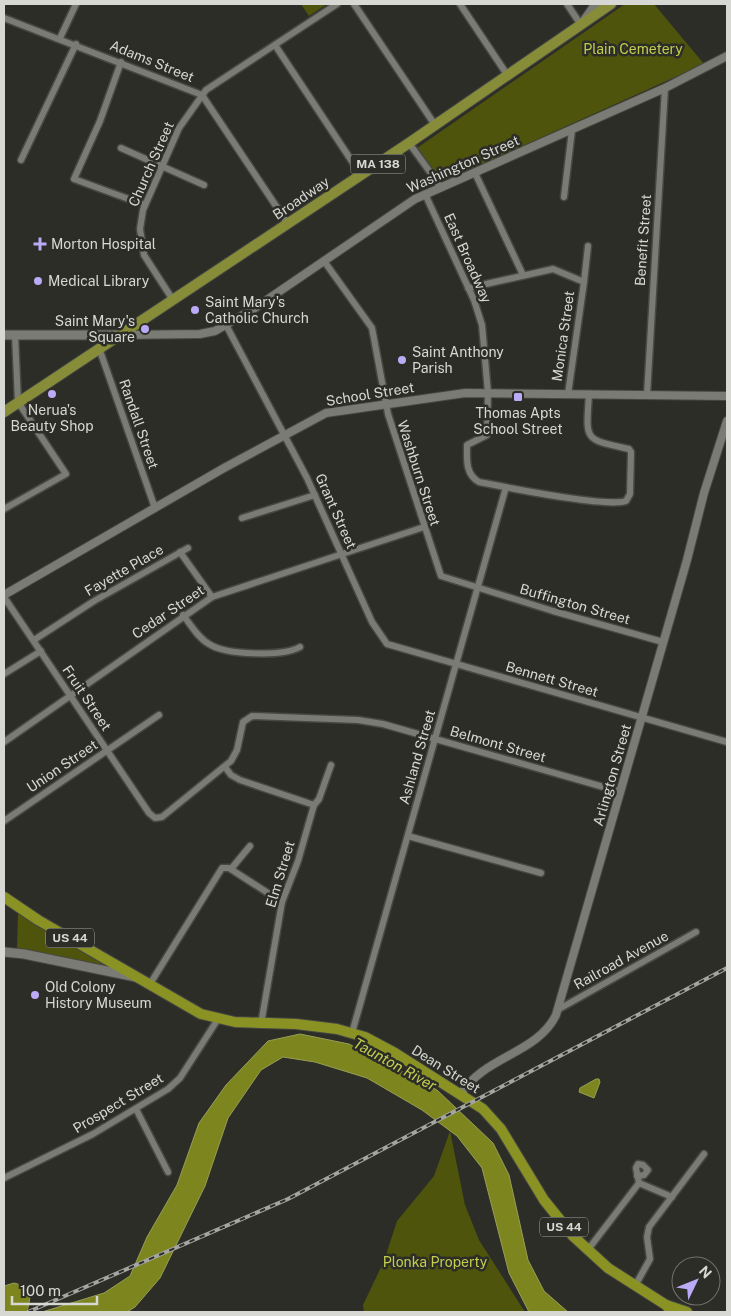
<svg xmlns="http://www.w3.org/2000/svg" width="731" height="1316" font-family="'Public Sans',sans-serif">
	<style>
		.green { fill: #4f540d }
		.water { fill: #7d851f; stroke: #989e55 }
		.lines { fill: none; stroke-linecap: round; stroke-linejoin: round }
		.minor-casing { stroke: #474843; stroke-width: 9 }
		.tertiary-casing { stroke: #474843; stroke-width: 10 }
		.secondary-casing { stroke: #474843; stroke-width: 11 }
		.primary-casing { stroke: #474843; stroke-width: 12 }
		.trunk-casing { stroke: #474843; stroke-width: 12 }
		.minor { stroke: #7a7b74; stroke-width: 6 }
		.tertiary { stroke: #7a7b74; stroke-width: 8 }
		.secondary { stroke: #7a7b74; stroke-width: 9 }
		.primary { stroke: #878c38; stroke-width: 10 }
		.trunk { stroke: #8b9224; stroke-width: 10 }
		.rail-casing { stroke: #a4a5a1; stroke-width: 4 }
		.rail { stroke: #2c2d27; stroke-width: 2; stroke-dasharray: 5.5; stroke-linecap: butt }
		.poi-dot { fill: #bbaaf6; stroke: #2c2d27; stroke-width: 2 }
		.labels { text-anchor: middle; dominant-baseline: central; stroke-width: 5; stroke-linejoin: round; paint-order: stroke }
		.shield { fill: #2c2d27; stroke: #a4a5a0; stroke-width: 1 }
		.shield-label { font-size: 12px; font-weight: bold; fill: #d7d8d4 }
		.park-label { font-size: 14px; fill: #c3ce4e; stroke: #2c2d27 }
		.street-label { font-size: 14px; fill: #d7d8d4; stroke: #2c2d27 }
		.poi-label { font-size: 14px; fill: #d7d8d4; stroke: #2c2d27; text-anchor: start }
		.water-label { font-size: 15px; font-style: italic; fill: #c3ce4e; stroke: #2c2d27 }
	</style>
	<rect width="100%" height="100%" fill="#2c2d27"/>
	<g class="green">
		<polygon points="301,4 327,4 309,16"/>
		<polygon points="625,4 654,4 704,64 443,182 417,148"/>
		<polygon points="18,913 106,965 105,966 17,949"/>
		<polygon points="450,1131 465,1205 479,1240 525,1312 364,1312 363,1305 384,1261 397,1221 434,1176"/>
	</g>
	<g class="water">
		<polygon points="300,1034 349,1044 437,1090 493,1143 509,1175 528,1260 544,1291 568,1312 529,1312 509,1273 482,1168 457,1136 422,1110 367,1078 315,1062 283,1057 261,1070 228,1118 205,1186 160,1278 135,1307 127,1312 42,1312 104,1293 130,1276 147,1237 177,1185 199,1123 226,1085 268,1041"/>
		<polygon points="596,1079 599,1079 600,1082 594,1098 579,1092 580,1088"/>
		<path d="M14,1283C35,1288 30,1298 27,1312H4V1286Z"/>
	</g>
	<g class="lines">
		<g class="minor-casing">
			<g id="minor">
				<polyline points="354,4 435,125"/>
				<polyline points="460,4 508,76"/>
				<polyline points="567,4 581,25"/>
				<polyline points="4,18 202,95 288,224"/>
				<polyline points="60,38 76,4"/>
				<polyline points="275,45 361,175"/>
				<polyline points="121,62 100,121 74,179 145,205"/>
				<polyline points="409,143 441,187"/>
				<polyline points="121,148 204,185"/>
				<polyline points="21,160 76,44"/>
				<polyline points="475,173 523,275"/>
				<path d="M425,194L474,300L482,325L488,393L487,435L467,445C467,459 465,474 479,482C506,487 605,508 626,501L630,494L631,452L629,449C583,439 586,441 589,394"/>
				<polyline points="564,197 572,130"/>
				<polyline points="324,261 372,328 388,414 441,576 553,611 663,642"/>
				<polyline points="584,282 588,246"/>
				<polyline points="468,288 553,269 584,282 568,394"/>
				<polyline points="173,300 144,255 140,229 143,210 179,128 206,90 337,4"/>
				<polyline points="226,325 307,478 372,622 387,644 727,742"/>
				<polyline points="99,348 155,508"/>
				<polyline points="647,395 665,88"/>
				<polyline points="4,509 66,474 18,402 15,335"/>
				<polyline points="242,518 315,495"/>
				<polyline points="180,552 212,597"/>
				<polyline points="4,597 149,813 155,818 162,817 231,761 237,750 243,722 252,716 358,720 383,724 621,792"/>
				<path d="M183,615C191,625 198,638 209,644C226,655 282,657 300,647"/>
				<polyline points="34,640 94,601 188,548"/>
				<polyline points="4,674 41,651"/>
				<polyline points="4,742 212,597 424,527"/>
				<polyline points="225,767 231,775 240,780 314,805"/>
				<polyline points="4,821 159,715"/>
				<polyline points="408,836 541,873"/>
				<polyline points="231,869 250,846"/>
				<polyline points="150,984 222,868 229,868 282,902"/>
				<polyline points="559,1009 696,932"/>
				<polyline points="261,1024 282,902 298,861 314,805 319,799 331,765"/>
				<polyline points="352,1033 506,487"/>
				<polyline points="136,1109 168,1172"/>
				<polyline points="637,1176 644,1175 648,1170 643,1165 638,1164 636,1168 639,1183"/>
				<polyline points="4,1178 93,1134 168,1089 180,1078 218,1019"/>
				<polyline points="639,1183 672,1197"/>
				<polyline points="587,1251 639,1183"/>
				<polyline points="635,1286 650,1259 647,1237 649,1227 704,1154"/>
			</g>
		</g>
		<g class="tertiary-casing">
			<g id="tertiary">
				<polyline points="121,335 200,334 215,331 255,308 415,199 665,88 727,56"/>
				<polyline points="4,595 224,468 326,413 465,393 727,396"/>
				<path d="M461,1094C484,1056 537,1054 556,1015L687,560L704,493L727,421"/>
			</g>
		</g>
		<g class="secondary-casing">
			<g id="secondary">
				<polyline points="584,21 596,4"/>
				<polyline points="4,335 120,335"/>
				<polyline points="4,952 24,954 136,977"/>
			</g>
		</g>
		<g class="primary-casing">
			<polyline id="primary" points="4,412 409,143 611,4"/>
		</g>
		<g class="trunk-casing">
			<g id="trunk">
				<polyline points="4,897 38,920 201,1014 235,1022 296,1024 337,1029 365,1037 395,1053 483,1109 501,1129 544,1200 573,1236 608,1268 666,1305 672,1312"/>
				<polyline points="666,1305 687,1312"/>
			</g>
		</g>
		<use href="#minor" class="minor"/>
		<use href="#tertiary" class="tertiary"/>
		<use href="#secondary" class="secondary"/>
		<use href="#primary" class="primary"/>
		<use href="#trunk" class="trunk"/>
		<g class="rail-casing">
			<polyline id="rail" points="28,1312 288,1199 727,968"/>
		</g>
		<use href="#rail" class="rail"/>
	</g>
	<g class="poi-dot">
		<path d="M37.5 236.5h5v5h5v5h-5v5h-5v-5h-5v-5h5z"/>
		<circle cx="38" cy="281" r="5"/>
		<circle cx="195" cy="310" r="5"/>
		<circle cx="145" cy="329" r="5"/>
		<circle cx="402" cy="360" r="5"/>
		<circle cx="52" cy="394" r="5"/>
		<rect x="513" y="392" width="10" height="10" rx="2.5"/>
		<circle cx="35" cy="995" r="5"/>
	</g>
	<g class="labels">
		<g class="shield">
			<rect x="350.5" y="154.5" width="55" height="19" rx="4"/>
			<rect x="46" y="928.5" width="48" height="19" rx="4"/>
			<rect x="540" y="1217.5" width="48" height="19" rx="4"/>
		</g>
		<g class="shield-label">
			<text x="378" y="164">MA 138</text>
			<text x="70" y="938">US 44</text>
			<text x="564" y="1227">US 44</text>
		</g>
		<g class="park-label">
			<text x="633" y="49">Plain Cemetery</text>
			<text x="435" y="1262">Plonka Property</text>
		</g>
		<g class="street-label">
			<text transform="translate(152 61) rotate(22)">Adams Street</text>
			<text transform="translate(151 164) rotate(-66)">Church Street</text>
			<text transform="translate(463 164) rotate(-24)">Washington Street</text>
			<text transform="translate(301 198) rotate(-34)">Broadway</text>
			<text transform="translate(643 240) rotate(-86)">Benefit Street</text>
			<text transform="translate(468 258) rotate(66)">East Broadway</text>
			<text transform="translate(563 336) rotate(-82)">Monica Street</text>
			<text transform="translate(370 394) rotate(-9)">School Street</text>
			<text transform="translate(139 424) rotate(71)">Randall Street</text>
			<text transform="translate(419 473) rotate(72)">Washburn Street</text>
			<text transform="translate(336 511) rotate(66)">Grant Street</text>
			<text transform="translate(124 570) rotate(-30)">Fayette Place</text>
			<text transform="translate(575 604) rotate(16)">Buffington Street</text>
			<text transform="translate(168 612) rotate(-34)">Cedar Street</text>
			<text transform="translate(552 679) rotate(16)">Bennett Street</text>
			<text transform="translate(87 698) rotate(56)">Fruit Street</text>
			<text transform="translate(498 744) rotate(16)">Belmont Street</text>
			<text transform="translate(417 757) rotate(-74)">Ashland Street</text>
			<text transform="translate(62 766) rotate(-34)">Union Street</text>
			<text transform="translate(612 775) rotate(-74)">Arlington Street</text>
			<text transform="translate(280 874) rotate(-73)">Elm Street</text>
			<text transform="translate(621 960) rotate(-29)">Railroad Avenue</text>
			<text transform="translate(446 1069) rotate(32)">Dean Street</text>
			<text transform="translate(118 1103) rotate(-31)">Prospect Street</text>
		</g>
		<g class="poi-label">
			<text x="51" y="244">Morton Hospital</text>
			<text x="48" y="281">Medical Library</text>
			<text x="205" y="302">Saint Mary's<tspan x="205" dy="16">Catholic Church</tspan></text>
			<text x="135" y="321" text-anchor="end">Saint Mary's<tspan x="135" dy="16">Square</tspan></text>
			<text x="412" y="352">Saint Anthony<tspan x="412" dy="16">Parish</tspan></text>
			<text x="52" y="410" text-anchor="middle">Nerua's<tspan x="52" dy="16">Beauty Shop</tspan></text>
			<text x="518" y="413" text-anchor="middle">Thomas Apts<tspan x="518" dy="16">School Street</tspan></text>
			<text x="45" y="987">Old Colony<tspan x="45" dy="16">History Museum</tspan></text>
		</g>
		<g class="water-label">
			<text transform="translate(395 1064) rotate(29)">Taunton River</text>
		</g>
	</g>
	<rect width="731" height="1316" fill="none" stroke="#d7d8d4" stroke-width="10"/>
	<g transform="translate(696 1281) rotate(47)"><circle r="24" fill="#2c2d27" stroke="#70716c"/>
	<path d="M0-4L9 19L0 12L-9 19Z" fill="#bbaaf6"/>
	<text y="-8" font-size="14" font-weight="bold" text-anchor="middle" fill="#d7d8d4">N</text>
	</g>
	<path d="M12 1296v8h85v-8" fill="none" stroke="#d7d8d4" stroke-width="2.5"/>
	<text x="20" y="1296" font-size="15" fill="#d7d8d4" stroke="#2c2d27" stroke-width="4" paint-order="stroke">100 m</text>
</svg>
